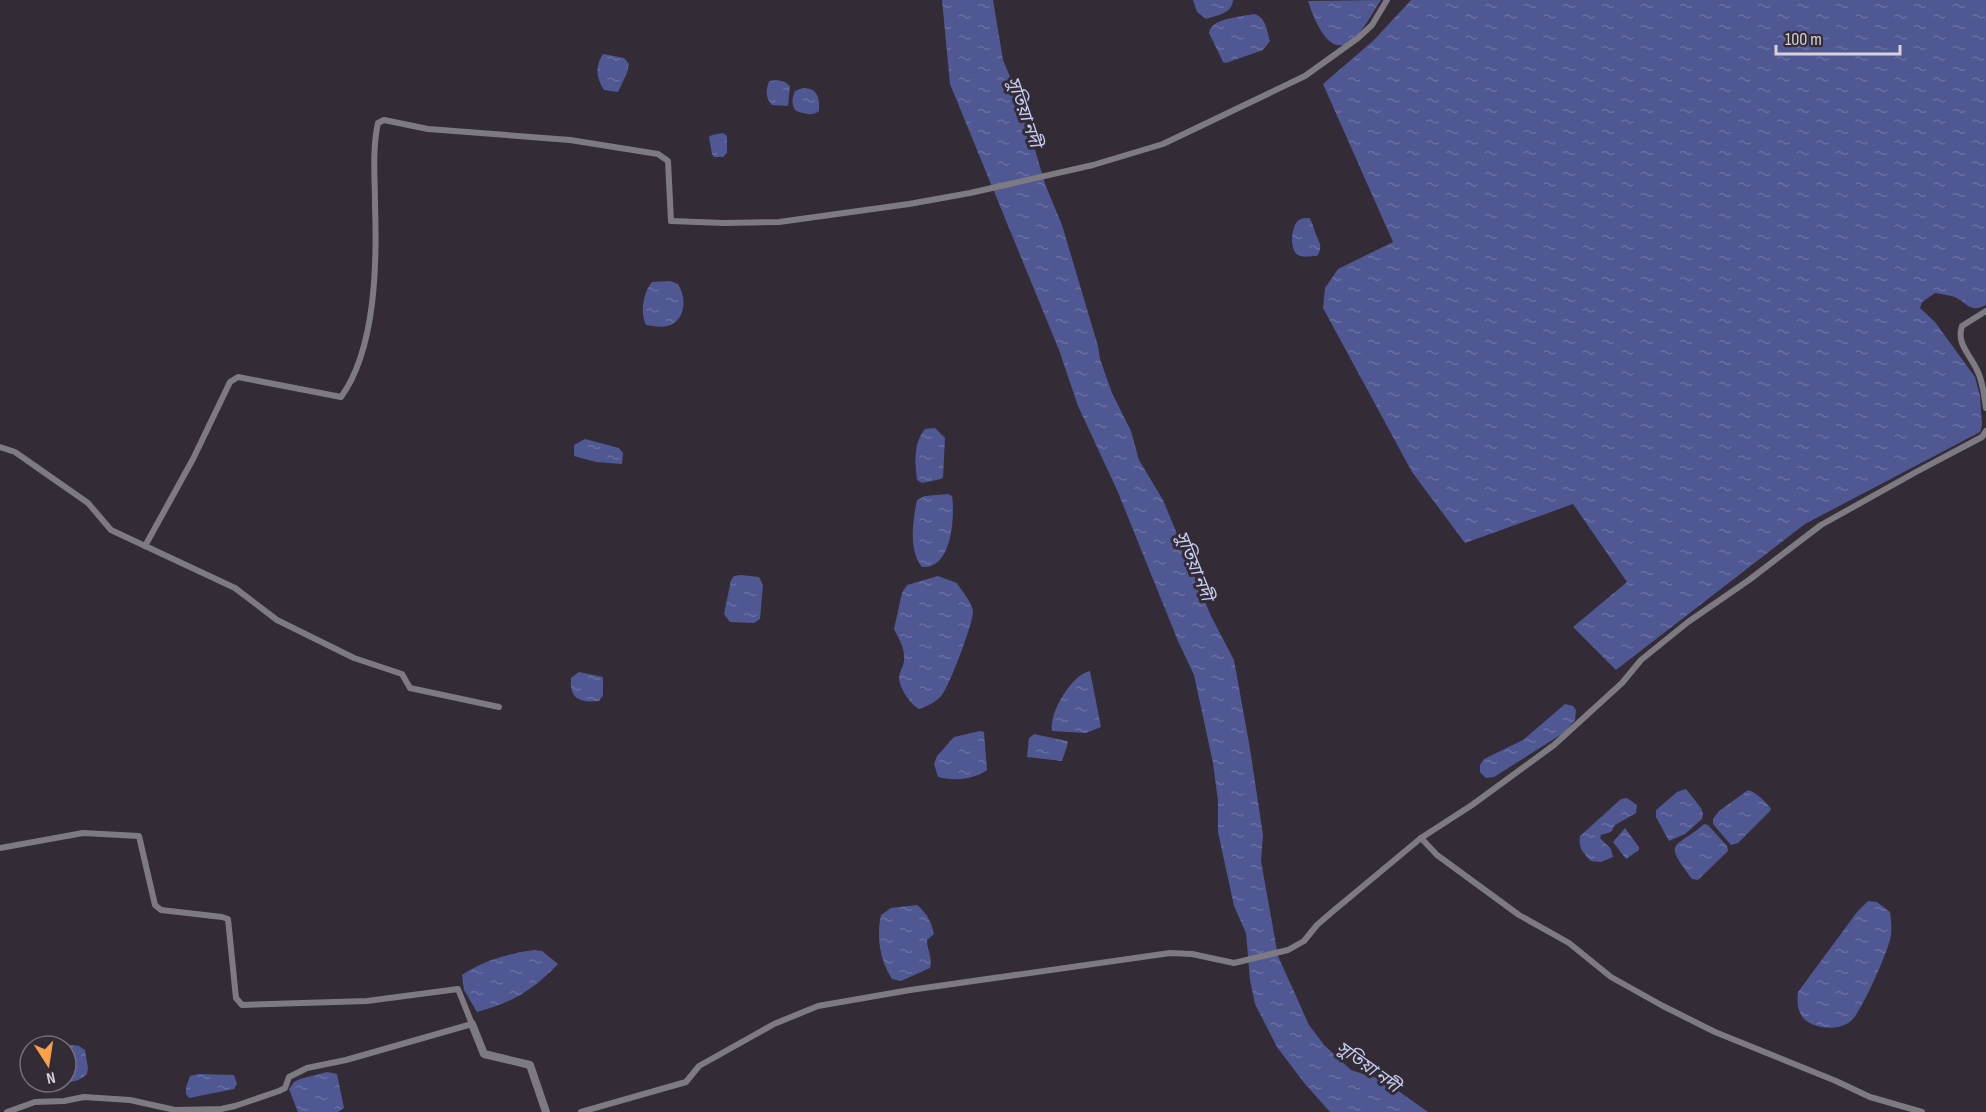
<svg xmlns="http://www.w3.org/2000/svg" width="1986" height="1112" font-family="'Sofia Sans Condensed','Noto Sans Bengali',sans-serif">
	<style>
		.water { fill: url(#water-ripples) }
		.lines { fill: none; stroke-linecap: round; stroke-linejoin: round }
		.minor { stroke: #7d7b81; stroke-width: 6 }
		.tertiary { stroke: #7d7b81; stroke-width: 8 }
		.labels { text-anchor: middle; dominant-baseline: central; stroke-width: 6; stroke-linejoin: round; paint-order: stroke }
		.water-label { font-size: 18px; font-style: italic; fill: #c6cdf1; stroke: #332b35 }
	</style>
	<defs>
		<pattern id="water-ripples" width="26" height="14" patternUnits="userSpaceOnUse" patternTransform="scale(1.5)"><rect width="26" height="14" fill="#505894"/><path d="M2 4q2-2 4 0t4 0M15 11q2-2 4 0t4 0" fill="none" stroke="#686fa2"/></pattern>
	</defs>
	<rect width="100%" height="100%" fill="#332b35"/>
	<g class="water">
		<polygon points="942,0 993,0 1003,60 1023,108 1045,184 1062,225 1098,346 1100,359 1112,393 1131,431 1139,460 1163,500 1211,616 1234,660 1250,749 1263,835 1261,861 1278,956 1309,1025 1324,1045 1351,1070 1379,1079 1390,1085 1428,1112 1330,1112 1305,1084 1277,1047 1255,1004 1250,980 1246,933 1234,906 1218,832 1218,801 1213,763 1194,675 1178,641 1117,490 1078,406 1059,350 950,84"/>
		<path d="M1193,0H1233C1232,14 1217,15 1206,19L1197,12Z"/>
		<path d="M1381,0C1372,13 1364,31 1351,41C1328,59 1313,16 1308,1Z"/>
		<path d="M1411,0H1986V305C1969,313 1969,304 1955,297C1949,295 1941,294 1935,293L1922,302L1920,308L1935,322L1975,377L1980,396L1982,426L1980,432L1805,524L1616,670L1573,627L1627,582L1573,504L1465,543L1412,472L1323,308L1325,288L1338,269L1393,242L1323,84L1374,40Z"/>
		<path d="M1254,14C1266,17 1267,31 1270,41L1263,50L1226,63L1223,62L1209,33C1211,18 1240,17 1254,14Z"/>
		<path d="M603,54L624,58L629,64L627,73L618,92L604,90C596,78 595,66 603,54Z"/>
		<path d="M777,80L785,82L790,86L788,106L772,105C765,97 766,91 769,81Z"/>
		<path d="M803,88C817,88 820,97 819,111C812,117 803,113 796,111C791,104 792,99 795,91Z"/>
		<polygon points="723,133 727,136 727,153 723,157 714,157 712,154 709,137 712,135"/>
		<path d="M1309,218C1313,223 1313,226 1315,232C1318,241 1324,246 1317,256C1312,256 1302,258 1298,255C1289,250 1291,225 1299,220C1302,218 1306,218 1309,218Z"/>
		<path d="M670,281L678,284C685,295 687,314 674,323C667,329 654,326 646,325C640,312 643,293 652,282Z"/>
		<path d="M935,428L945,438L943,477L941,479L922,483L917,480C915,462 913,444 925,429Z"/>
		<polygon points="585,439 619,448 623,453 622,464 596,462 574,456 574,445"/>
		<path d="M948,494L952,496C955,516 952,570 922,567C908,550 913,520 917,500L925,496Z"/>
		<polygon points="741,575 759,577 763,585 760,619 754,623 730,622 724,614 731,580 734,576"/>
		<path d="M938,576L957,583C962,591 972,603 973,611C974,621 949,687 942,695C936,702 928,706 919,709C910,704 900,689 899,678C899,672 904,666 904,660C905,647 899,640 894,629L902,593L907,585Z"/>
		<path d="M1090,671L1101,727L1086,733L1052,731C1048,714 1072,674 1090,671Z"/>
		<path d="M579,672L603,677V695L599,701C580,703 569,699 571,678Z"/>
		<polygon points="1565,704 1573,706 1576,710 1575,720 1565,732 1494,777 1486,778 1480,772 1480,765 1484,759 1523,740"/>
		<path d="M980,731L984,732L987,770C973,780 953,781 938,777L934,764L937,756L954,737Z"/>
		<polygon points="1034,734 1067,741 1068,743 1062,761 1027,757 1029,738"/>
		<polygon points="1686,789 1701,808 1703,814 1702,819 1685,834 1669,841 1656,817 1656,810 1677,792"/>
		<path d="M1748,790C1757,793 1765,801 1771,809L1770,811L1738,843L1731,845L1713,824V819L1719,811Z"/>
		<path d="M1627,798L1637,805L1636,813L1615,825L1611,832L1601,835L1600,838L1611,849L1613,857L1601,862L1591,861C1583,853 1578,847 1580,836L1621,799Z"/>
		<path d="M1704,824L1708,825L1727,846L1728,851L1698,880L1692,879C1663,839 1673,851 1704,824Z"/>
		<polygon points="1625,828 1639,847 1639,850 1626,859 1613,842"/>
		<path d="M1868,901L1877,902L1890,912C1891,919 1892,928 1891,935C1889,950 1862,1010 1852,1020C1841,1031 1816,1030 1804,1019C1797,1011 1797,1001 1798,992L1857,912Z"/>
		<path d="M917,905C926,912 932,923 934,934L927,940C927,950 933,958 930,968L901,981L892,979C880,961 876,936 881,915L891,908Z"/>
		<path d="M534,950L542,951L558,964C532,991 513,1002 477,1012L464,990L462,975C482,961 510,953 534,950Z"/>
		<path d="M71,1045L79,1046L85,1050L88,1068L87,1074C80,1081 68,1084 59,1082H66V1046Z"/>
		<polygon points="327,1072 337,1074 344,1108 338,1112 298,1112 289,1089 294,1082 300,1079"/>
		<polygon points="198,1074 234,1075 237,1084 234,1089 189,1098 186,1094 186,1087 190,1076"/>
	</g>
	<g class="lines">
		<g class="minor">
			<path d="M1986,311L1962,326C1956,344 1970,354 1977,370C1983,381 1984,395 1986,408"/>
			<polyline points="0,447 15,452 88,503 111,530 235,588 277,620 354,658 402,674 410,688 499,707"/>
			<path d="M145,546L193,459L230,382L238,377L341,397C376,349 377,262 375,205C375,178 372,150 378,123L384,120L428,129L570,140L658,154L668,161L671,221L724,223L779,222L909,204L970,193L1093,165L1163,144L1305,76L1358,38L1372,25L1387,0"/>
			<polyline points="1421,838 1437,855 1519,915 1569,943 1611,977 1663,1006 1715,1032 1836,1081 1870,1097 1922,1112"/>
			<polyline points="0,848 83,833 139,836 155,905 161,910 222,917 228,919 236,998 242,1005 367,1001 458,989 472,1024 346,1060 307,1068 289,1077 285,1088 279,1091 235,1106 221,1109 175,1110 130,1100 84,1097 64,1101 35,1102 7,1112"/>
			<polyline points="581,1112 686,1082 699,1066 774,1024 818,1006 910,990 1170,953 1192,954 1234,963 1288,950 1304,941 1317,925 1332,912 1421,838 1472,805 1554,745 1622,683 1641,660 1688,622 1749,580 1821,525 1916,472 1982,437 1986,431"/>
		</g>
		<polyline class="tertiary" points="472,1024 484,1054 530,1065 546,1112"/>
	</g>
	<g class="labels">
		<g class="water-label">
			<text transform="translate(1024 112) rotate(71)">সুতিয়া নদী</text>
			<text transform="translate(1194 566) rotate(68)">সুতিয়া নদী</text>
			<text transform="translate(1368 1067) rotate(36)">সুতিয়া নদী</text>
		</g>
	</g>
	<g transform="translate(48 1064) rotate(168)"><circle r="28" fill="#332b35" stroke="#756e76" stroke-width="1.5"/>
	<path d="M0-4.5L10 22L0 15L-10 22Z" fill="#f7a149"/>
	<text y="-9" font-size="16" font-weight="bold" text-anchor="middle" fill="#d7d2d8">N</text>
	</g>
	<path d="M1776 45v9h124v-9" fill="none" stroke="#d7d2d8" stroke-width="3"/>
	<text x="1785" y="45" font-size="18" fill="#d7d2d8" stroke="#332b35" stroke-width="4.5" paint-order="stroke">100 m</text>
</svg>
